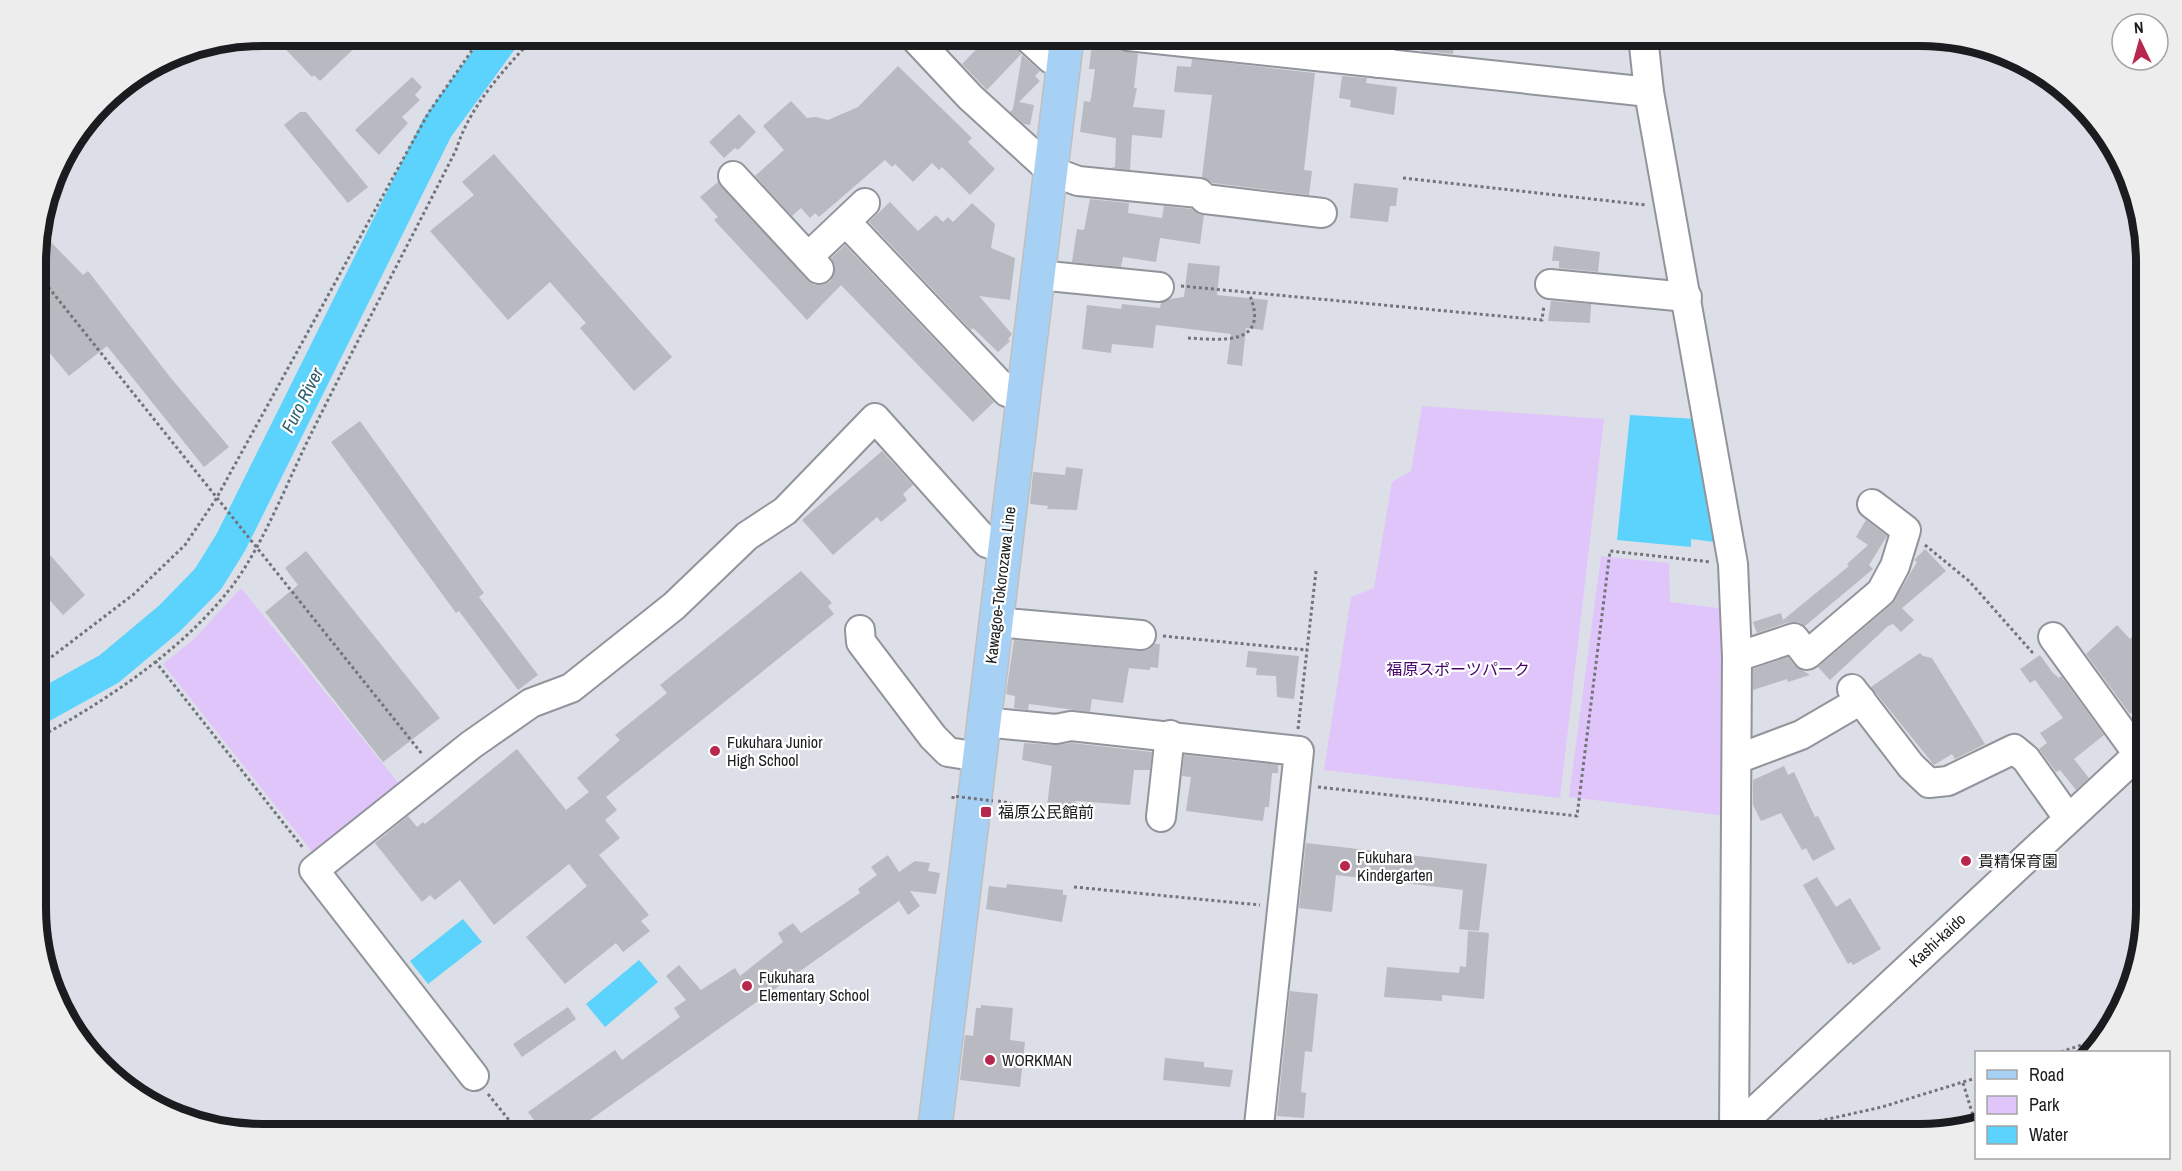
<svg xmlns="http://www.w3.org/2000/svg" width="2182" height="1171" font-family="'Archivo Narrow','Noto Sans JP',sans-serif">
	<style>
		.green { fill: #e0c5fa }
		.water { fill: #5bd3fc }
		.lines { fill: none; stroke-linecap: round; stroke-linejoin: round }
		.river { stroke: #5bd3fc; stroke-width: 33 }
		.building { fill: #b9b9c1 }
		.minor-casing { stroke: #91949b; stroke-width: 32 }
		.major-casing { stroke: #bfbfc0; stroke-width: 36 }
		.path { stroke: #72747a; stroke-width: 3; stroke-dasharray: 3 3; stroke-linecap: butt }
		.minor { stroke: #fff; stroke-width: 28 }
		.major { stroke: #a6d1f4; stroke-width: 33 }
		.path-bridge { stroke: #72747a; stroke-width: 3; stroke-dasharray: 3 3; stroke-linecap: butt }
		.poi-dot { fill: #b7274e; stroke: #fff; stroke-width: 2 }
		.labels { text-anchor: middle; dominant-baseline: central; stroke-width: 4.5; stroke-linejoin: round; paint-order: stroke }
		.street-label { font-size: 16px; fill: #1b1c1f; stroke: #fff }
		.park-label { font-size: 16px; fill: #450669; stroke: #fff }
		.poi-label { font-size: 16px; fill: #1b1c1f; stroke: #fff; text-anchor: start }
		.water-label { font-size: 18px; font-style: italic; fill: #2c5e6f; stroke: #fff }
		.rim { fill: none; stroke: #1b1c1f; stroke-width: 8 }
	</style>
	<rect width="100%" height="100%" fill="#dcdfe7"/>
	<g class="green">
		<polygon points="1422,406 1604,419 1560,798 1324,770 1351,597 1374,588 1392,482 1411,471"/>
		<polygon points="1601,556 1669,563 1670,602 1726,609 1726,816 1569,797"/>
		<polygon points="241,588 404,790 318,859 163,664 194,639"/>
	</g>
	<g class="water">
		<polygon points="1630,415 1697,419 1715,542 1691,539 1691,547 1617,540"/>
		<polygon points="463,919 482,942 428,984 410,961"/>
		<polygon points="639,960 658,982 605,1027 586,1004"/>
	</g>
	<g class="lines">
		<polyline class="river" points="37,709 109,669 170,618 208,579 231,542 437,128 504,36"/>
	</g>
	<g class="building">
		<polygon points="273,36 367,36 320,81 314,75 312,77"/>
		<polygon points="989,36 1010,36 1011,41 1021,54 987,90 962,64"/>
		<polygon points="1423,38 1454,41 1453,54 1422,51"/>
		<polygon points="1097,44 1138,54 1134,88 1137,88 1133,107 1165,110 1162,138 1132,135 1130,170 1111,168 1115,167 1116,138 1080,132 1084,101 1090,102 1091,98 1095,69 1089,69 1091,51"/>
		<polygon points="1022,55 1040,71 1035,76 1040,81 1019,102 1034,105 1030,125 1024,124 1010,112 1013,109"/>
		<polygon points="1192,59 1315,73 1304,170 1312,171 1309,195 1213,183 1202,177 1212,95 1174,92 1177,66 1191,67"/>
		<polygon points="898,66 972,138 968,142 995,169 970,195 942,167 939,170 932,163 913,182 895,164 892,167 885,160 819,217 815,213 810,218 801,208 792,216 755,176 784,150 763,126 791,101 807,118 816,117 828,120 858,107"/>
		<polygon points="1342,76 1367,78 1366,83 1397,87 1394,115 1350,107 1351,100 1339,98"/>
		<polygon points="412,77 422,87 415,95 420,100 402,117 408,123 379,155 355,130"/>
		<polygon points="300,112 306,112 368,187 348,203 284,125"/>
		<polygon points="739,114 756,132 738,150 735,148 724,158 709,142"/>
		<polygon points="494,154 672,357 634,391 580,328 586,323 550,282 508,320 430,231 474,195 462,182"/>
		<polygon points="718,182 814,285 823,285 831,281 835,266 831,258 845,245 994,402 973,422 841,285 807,320 714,220 718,217 700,197"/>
		<polygon points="1354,183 1398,188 1396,206 1390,206 1388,222 1350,218"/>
		<polygon points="1090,199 1129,203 1128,213 1162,218 1164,206 1192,209 1204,215 1200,244 1160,238 1156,262 1123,257 1121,267 1072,262 1077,229 1084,230"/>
		<polygon points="890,202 918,231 936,215 943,222 948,217 953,222 972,203 995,224 991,248 1015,258 1010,300 979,296 1012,334 1008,339 1010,341 998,352 973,328 971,330 869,222"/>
		<polygon points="41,232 83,275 88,271 170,377 229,447 204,467 107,346 69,376 49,352 37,362 37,247"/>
		<polygon points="1554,246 1600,252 1598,272 1559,268 1559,261 1552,261"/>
		<polygon points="1188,263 1220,266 1217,295 1268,300 1263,330 1246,328 1242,366 1227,364 1231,334 1156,325 1153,348 1112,344 1111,353 1082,349 1087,305 1121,309 1122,304 1160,308 1161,303 1170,299 1184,297"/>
		<polygon points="1551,301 1591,304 1590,323 1548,321"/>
		<polygon points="360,421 484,593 479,597 538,675 518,690 459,611 456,613 331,442"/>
		<polygon points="882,451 913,485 903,494 907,500 881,522 877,517 833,555 802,520"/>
		<polygon points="1066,467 1083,469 1077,510 1047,509 1048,506 1030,504 1033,472 1065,475"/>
		<polygon points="1866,520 1887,536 1869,565 1873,569 1805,626 1798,622 1789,622 1757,633 1753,622 1781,613 1783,620 1849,566 1847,564 1868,545 1856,537"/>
		<polygon points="37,540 85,595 63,615 37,586"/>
		<polygon points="1925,549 1946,571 1902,608 1914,620 1901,632 1893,624 1888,626 1830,680 1818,667 1892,604 1917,562 1914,560"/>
		<polygon points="306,551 440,718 383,762 265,612 298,585 285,568"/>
		<polygon points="801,571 832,603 828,606 834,614 606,797 617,810 605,820 620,838 599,855 649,915 641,921 650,931 623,952 616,943 565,984 526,937 587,886 569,864 494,925 460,880 435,900 430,895 422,902 375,843 408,816 417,827 423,822 425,824 517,749 566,810 589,792 577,778 620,740 615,735 667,693 660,685"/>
		<polygon points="2117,625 2130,639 2145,626 2145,650 2140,655 2145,661 2145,700 2130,714 2086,654"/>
		<polygon points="1014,640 1140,651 1148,650 1155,644 1160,644 1158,668 1150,667 1150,670 1129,668 1123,703 1092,699 1090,712 1029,704 1028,710 1014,708 1015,696 1006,694"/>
		<polygon points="1248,651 1299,656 1294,699 1277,697 1276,676 1256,675 1257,668 1246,667"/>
		<polygon points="1920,653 1923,656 1932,658 1985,744 1955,759 1952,754 1934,765 1871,687"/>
		<polygon points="2040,655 2053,673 2059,678 2061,676 2104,735 2074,759 2089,778 2076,790 2060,770 2056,772 2039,749 2047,743 2040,733 2063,718 2035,680 2030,683 2020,669"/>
		<polygon points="1788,657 1794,665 1810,675 1788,682 1787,679 1753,690 1753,669"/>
		<polygon points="1024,743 1054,745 1072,743 1152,752 1150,770 1134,770 1130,805 1076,801 1074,810 1047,806 1052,766 1022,760"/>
		<polygon points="1184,755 1278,765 1278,773 1272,773 1269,807 1265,807 1263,821 1186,811 1191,777 1182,776"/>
		<polygon points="1784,766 1788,775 1794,772 1815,817 1818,816 1835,849 1813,861 1806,848 1802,850 1781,813 1761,821 1753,805 1753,780"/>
		<polygon points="1306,843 1487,864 1479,931 1459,929 1463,890 1336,875 1332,912 1299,908"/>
		<polygon points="888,855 899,872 915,861 930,863 928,871 940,873 936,894 910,891 920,906 908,915 899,901 590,1120 592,1122 574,1135 545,1135 528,1112 615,1050 622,1060 680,1017 674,1008 686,1000 666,976 679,965 701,990 735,968 740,976 783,942 778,933 793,923 801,933 860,893 858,889 877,875 871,867"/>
		<polygon points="1817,877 1836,907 1850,898 1881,949 1853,965 1851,962 1848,964 1803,885"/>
		<polygon points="1007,884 1063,890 1063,895 1067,895 1062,922 986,909 989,886 1006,888"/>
		<polygon points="1468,931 1489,933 1484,999 1442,995 1442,1001 1384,997 1387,967 1459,973 1460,966 1466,967"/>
		<polygon points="1290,991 1318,994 1312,1052 1305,1051 1301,1092 1306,1093 1304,1118 1277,1116"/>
		<polygon points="981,1005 1013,1008 1010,1040 1025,1042 1020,1087 960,1080 965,1035 973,1036 976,1008 981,1008"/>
		<polygon points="568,1007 576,1019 522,1057 513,1044"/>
		<polygon points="1165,1058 1204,1062 1204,1067 1233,1070 1230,1087 1163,1080"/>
	</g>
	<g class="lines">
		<g class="minor-casing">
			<g id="minor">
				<polyline points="913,36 970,97 1051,171 1078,181 1199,193 1205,199 1322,213"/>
				<polyline points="1026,36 1051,59 1063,62"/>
				<polyline points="1128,36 1649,92"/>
				<polyline points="1643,36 1649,92 1733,564 1737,657 1734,1135"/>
				<polyline points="1379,63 1382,36"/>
				<polyline points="733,176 819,269"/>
				<polyline points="846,222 1007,392 1023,398"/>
				<polyline points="808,257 865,203"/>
				<polyline points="1038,275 1159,287"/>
				<polyline points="1550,284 1687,297"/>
				<polyline points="995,622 1141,635"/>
				<polyline points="860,630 861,642 933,737 948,752 979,757"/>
				<polyline points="2053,637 2138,754"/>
				<polyline points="1737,657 1794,638 1807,655 1881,592 1895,566 1906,530 1872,504"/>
				<polyline points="1852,689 1911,766 1929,783 1948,781 2014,749 2026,759 2068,818"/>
				<polyline points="983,722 1056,729 1071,726 1299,751 1258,1135"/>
				<polyline points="1737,759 1801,735 1861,700"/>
				<polyline points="1161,817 1170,735"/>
				<polyline points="474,1076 314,870 471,745 531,703 571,688 674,606 747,536 785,511 875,418 987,543 1005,549"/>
				<polyline points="1729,1135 2146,747"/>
			</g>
		</g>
		<g class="major-casing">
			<polyline id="major" points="934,1135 1067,36"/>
		</g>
		<g class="path">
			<polyline points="1403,178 1646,205"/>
			<polyline points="37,273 422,754"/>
			<polyline points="1181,286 1542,320 1544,305"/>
			<path d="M1188,338C1223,340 1271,346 1249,293"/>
			<polyline points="1925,545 1969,581 2032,652 2035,651"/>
			<polyline points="1163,636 1307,650"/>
			<polyline points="155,661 304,849"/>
			<polyline points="37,668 134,594 185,545 216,499 429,112 482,36"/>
			<polyline points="1298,729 1316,571"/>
			<path d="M38,738C109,699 183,650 233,585C265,542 289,477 314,428C360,335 409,243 456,150C470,105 504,70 535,36"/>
			<polyline points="1318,787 1577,816 1610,551 1711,562"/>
			<polyline points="998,801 1010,803 1010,808 998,807"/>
			<polyline points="1074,887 1260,905"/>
			<polyline points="2061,1052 2104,1037"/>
			<polyline points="1963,1083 1976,1125"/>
			<polyline points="488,1094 521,1135"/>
			<polyline points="1766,1133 1882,1107 1976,1078"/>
		</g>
		<use href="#minor" class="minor"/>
		<use href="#major" class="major"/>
		<polyline class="path-bridge" points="953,799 953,796 993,801"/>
	</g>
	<g class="poi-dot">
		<circle cx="715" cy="751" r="6"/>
		<rect x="980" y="806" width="12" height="12" rx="3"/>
		<circle cx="1966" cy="861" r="6"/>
		<circle cx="1345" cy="866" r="6"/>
		<circle cx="747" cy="986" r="6"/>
		<circle cx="990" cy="1060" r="6"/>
	</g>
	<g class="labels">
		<g class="street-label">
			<text transform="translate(1000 585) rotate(-83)">Kawagoe-Tokorozawa Line</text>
			<text transform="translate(1937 940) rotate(-43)">Kashi-kaido</text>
		</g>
		<g class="park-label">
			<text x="1458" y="669">福原スポーツパーク</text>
		</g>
		<g class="poi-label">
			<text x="727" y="742">Fukuhara Junior<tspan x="727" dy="18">High School</tspan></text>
			<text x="998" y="812">福原公民館前</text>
			<text x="1357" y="857">Fukuhara<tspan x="1357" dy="18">Kindergarten</tspan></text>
			<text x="1978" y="861">貴精保育園</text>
			<text x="759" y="977">Fukuhara<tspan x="759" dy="18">Elementary School</tspan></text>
			<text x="1002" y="1060">WORKMAN</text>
		</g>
		<g class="water-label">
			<text transform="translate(302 400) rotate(-63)">Furo River</text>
		</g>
	</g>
	<path d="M0 0H2182V1171H0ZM262 46H1920A216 216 0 0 1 2136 262V908A216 216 0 0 1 1920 1124H262A216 216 0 0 1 46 908V262A216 216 0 0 1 262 46Z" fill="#ededed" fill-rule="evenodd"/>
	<path class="rim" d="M262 46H1920A216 216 0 0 1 2136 262V908A216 216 0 0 1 1920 1124H262A216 216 0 0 1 46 908V262A216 216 0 0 1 262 46Z"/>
	<rect x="1975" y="1051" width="195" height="108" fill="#ffffff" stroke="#a4a4a5" stroke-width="1.5"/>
	<rect x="1987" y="1070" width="30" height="9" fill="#a6d1f4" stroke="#a4a4a5" stroke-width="1.5"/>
	<text x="2029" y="1081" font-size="18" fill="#1b1c1f">Road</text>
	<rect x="1987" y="1096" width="30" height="18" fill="#e0c5fa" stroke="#a4a4a5" stroke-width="1.5"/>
	<text x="2029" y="1111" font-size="18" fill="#1b1c1f">Park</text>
	<rect x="1987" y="1126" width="30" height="18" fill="#5bd3fc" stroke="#a4a4a5" stroke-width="1.5"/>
	<text x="2029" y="1141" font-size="18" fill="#1b1c1f">Water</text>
	<g transform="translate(2140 42) rotate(355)"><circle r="28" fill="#ffffff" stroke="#a4a4a5" stroke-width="1.5"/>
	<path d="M0-4.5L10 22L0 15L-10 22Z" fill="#b7274e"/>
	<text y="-9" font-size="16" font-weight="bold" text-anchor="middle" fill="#1b1c1f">N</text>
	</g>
</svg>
